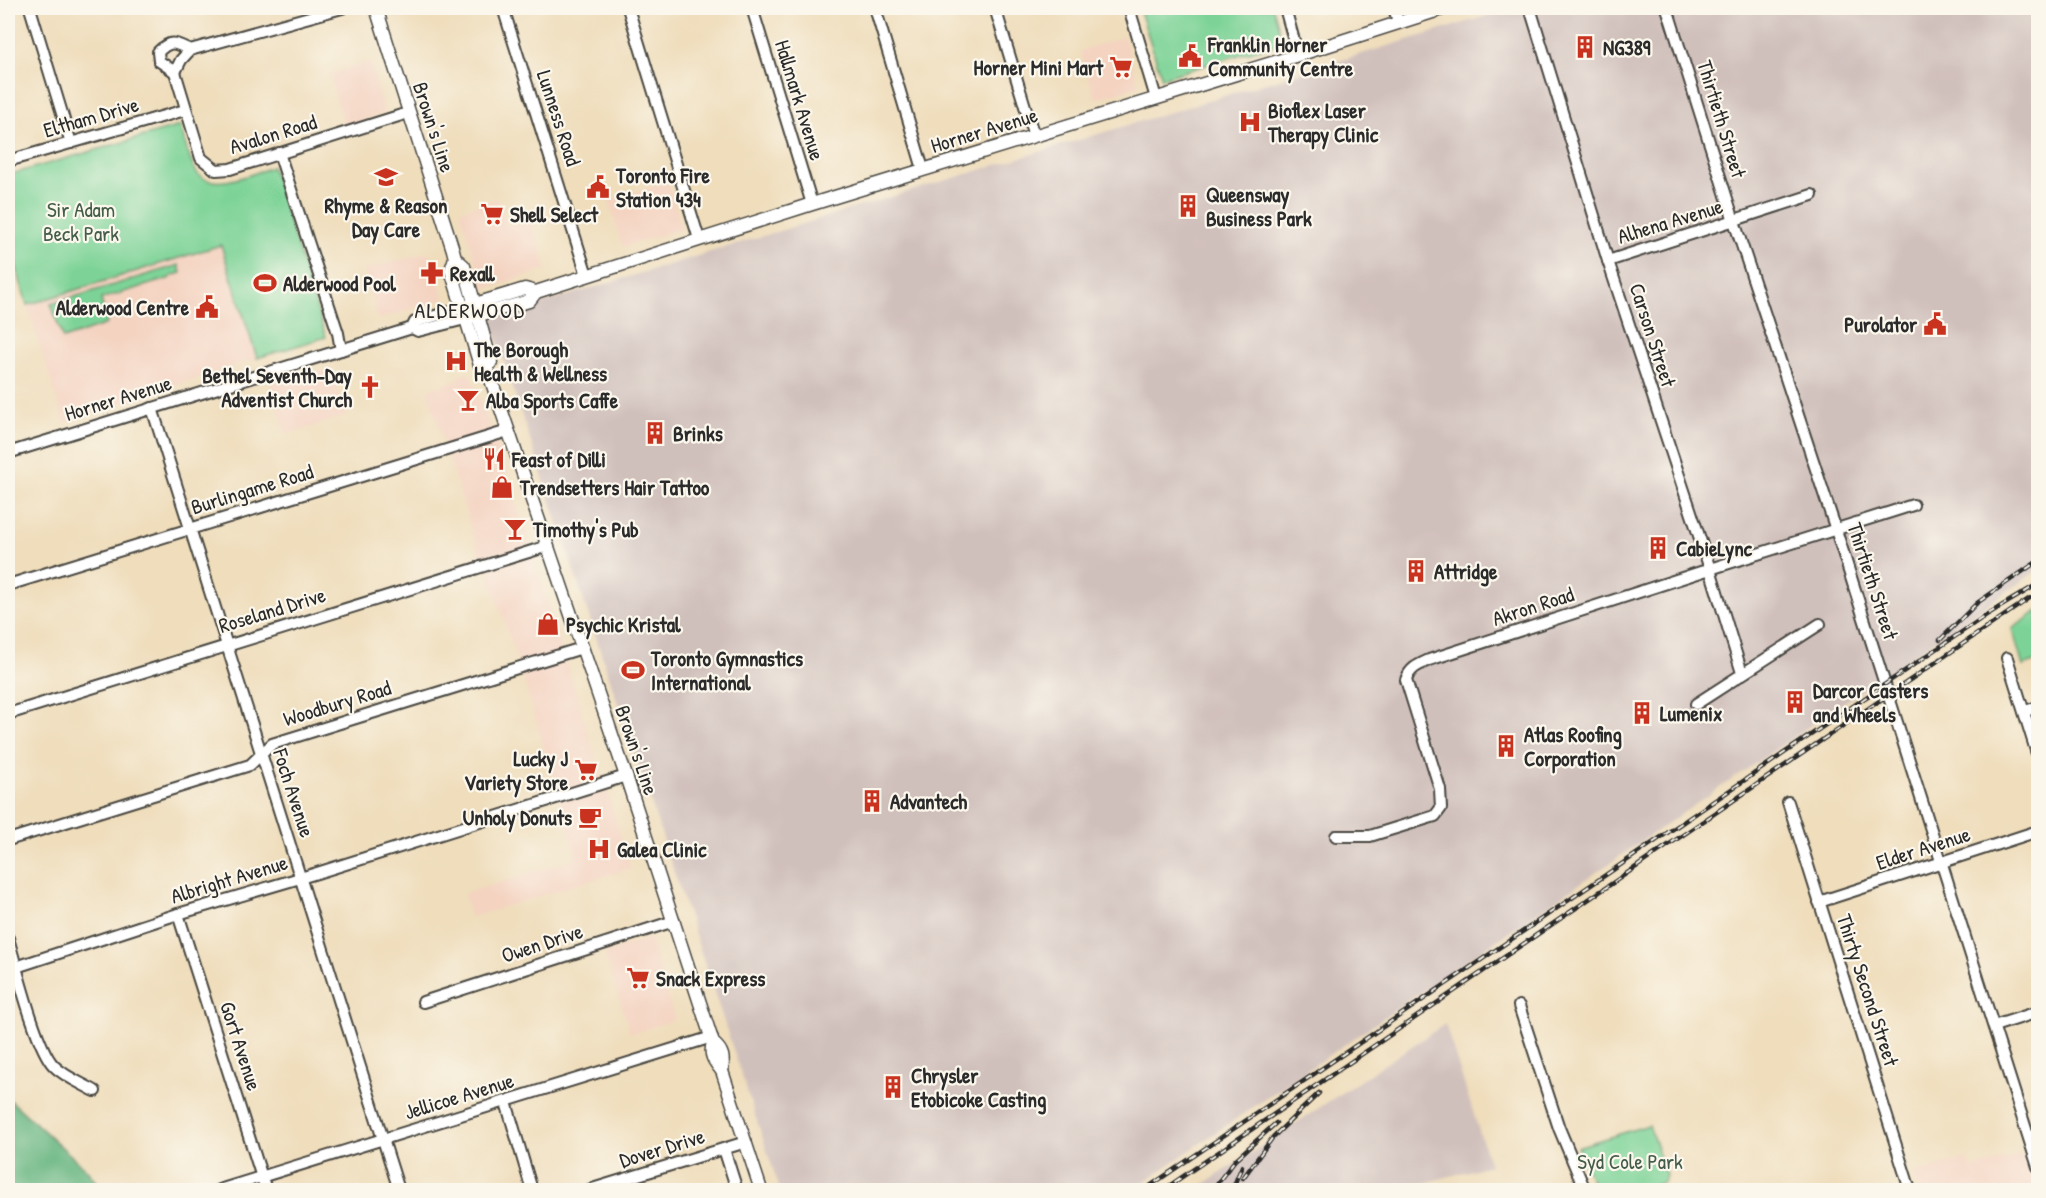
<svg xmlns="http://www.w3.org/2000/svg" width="2046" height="1198" font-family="'Patrick Hand',sans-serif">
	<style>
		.built { fill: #f4d3c1 }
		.industrial { fill: #d0c0bc }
		.green { fill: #7dd397; stroke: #547f61; stroke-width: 1.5 }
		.forest { fill: #66b580; stroke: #487056; stroke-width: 1.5 }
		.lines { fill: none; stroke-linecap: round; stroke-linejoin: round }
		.minor-casing { stroke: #484641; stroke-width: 14 }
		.major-casing { stroke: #484641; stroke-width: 15 }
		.minor { stroke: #fff; stroke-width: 10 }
		.major { stroke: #fff; stroke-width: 12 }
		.rail-casing { stroke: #2b2b2b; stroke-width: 4.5 }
		.rail { stroke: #fbf7ec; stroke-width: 2; stroke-dasharray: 7; stroke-linecap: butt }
		.labels { text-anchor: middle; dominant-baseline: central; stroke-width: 4.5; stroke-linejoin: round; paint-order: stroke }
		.poi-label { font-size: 21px; font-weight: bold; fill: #2b2b2b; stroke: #fbf7ec; text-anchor: start }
		.street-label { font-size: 21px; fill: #2b2b2b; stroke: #fbf7ec }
		.park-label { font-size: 21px; fill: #445d4b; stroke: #fbf7ec }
		.neighbourhood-label { font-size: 22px; letter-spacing: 1.5px; fill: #2b2b2b; stroke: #fbf7ec }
	</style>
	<rect width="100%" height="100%" fill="#fbf7ec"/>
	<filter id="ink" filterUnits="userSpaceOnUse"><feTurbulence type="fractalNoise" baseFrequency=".0167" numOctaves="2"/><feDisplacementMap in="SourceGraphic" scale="12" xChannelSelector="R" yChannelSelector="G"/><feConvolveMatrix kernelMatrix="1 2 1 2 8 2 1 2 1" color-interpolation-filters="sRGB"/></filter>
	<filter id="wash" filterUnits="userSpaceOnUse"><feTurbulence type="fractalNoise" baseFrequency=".008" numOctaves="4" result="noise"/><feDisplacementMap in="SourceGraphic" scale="24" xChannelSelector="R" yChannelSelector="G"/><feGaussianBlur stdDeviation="1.35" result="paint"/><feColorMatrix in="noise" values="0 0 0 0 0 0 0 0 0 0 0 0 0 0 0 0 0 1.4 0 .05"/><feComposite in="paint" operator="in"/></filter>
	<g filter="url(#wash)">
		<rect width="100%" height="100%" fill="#efddbb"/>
		<g class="built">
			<polygon points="1124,37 1139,86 1095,99 1080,51"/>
			<polygon points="370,62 385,113 344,126 329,74"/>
			<polygon points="668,182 682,229 622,247 609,200"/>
			<polygon points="497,198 508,227 530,220 547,269 484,289 460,211"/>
			<polygon points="222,245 257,358 64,423 27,305"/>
			<polygon points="429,252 444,299 378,320 364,270"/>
			<polygon points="331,370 346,416 286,435 270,381"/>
			<polygon points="468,373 475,384 498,446 631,868 471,917 464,894 577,858 516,656 488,573 481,560 427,390 459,380 459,376"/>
			<polygon points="650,938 675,1020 631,1034 604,953"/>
			<polygon points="2038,1149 2038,1190 1919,1190 1913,1174 1967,1158 1972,1169"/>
		</g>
		<g class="industrial">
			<polygon points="1513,8 2038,8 2038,570 1132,1190 780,1190 490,319"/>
			<polygon points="1445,1024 1490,1165 1418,1185 1419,1190 1204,1190 1203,1185"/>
		</g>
		<g class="green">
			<polygon points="1139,8 1273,8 1283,42 1162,78"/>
			<path d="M180,126C184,138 190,167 199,175C215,191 254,173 272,167L326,337L257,358L221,245L27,305L8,237V175Z"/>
			<polygon points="179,265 181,273 171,276 171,278 101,299 107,324 63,339 51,304"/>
			<polygon points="2038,611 2038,661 2023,666 2012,629"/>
			<polygon points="1649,1125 1666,1175 1664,1182 1644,1190 1596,1190 1577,1147"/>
		</g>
		<polygon class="forest" points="8,1098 88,1171 102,1190 8,1190"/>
	</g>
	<g filter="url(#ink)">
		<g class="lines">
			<g class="minor-casing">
				<g id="minor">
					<polyline points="30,8 71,143"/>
					<polyline points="342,8 190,50 181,60 175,72 201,158 216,170 230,169 408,113"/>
					<polyline points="503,8 587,275"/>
					<polyline points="628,8 699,239"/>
					<polyline points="752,8 812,204"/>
					<polyline points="875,8 923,169"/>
					<polyline points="995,8 1034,136"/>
					<polyline points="1129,8 1156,98"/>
					<polyline points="1285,8 1298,55"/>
					<polyline points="1394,8 1398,22"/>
					<polyline points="1530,8 1608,261 1710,569 1742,673"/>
					<polyline points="1667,8 1734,221 1836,530 2038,1167"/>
					<path d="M175,72L159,61L158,52C171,39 175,43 190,50"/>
					<polyline points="279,153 338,333 341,350"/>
					<polyline points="8,161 185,110"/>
					<polyline points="1608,261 1812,195"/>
					<polyline points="412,328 415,322 462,308"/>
					<polyline points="152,408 399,1190"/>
					<polyline points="8,453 412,328 418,331 465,319"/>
					<polyline points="8,585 508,431"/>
					<polyline points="2007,658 2038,757"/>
					<polyline points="1696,704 1820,624"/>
					<polyline points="2025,711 2038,707"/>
					<polyline points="8,714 548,546"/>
					<polyline points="1788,802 1910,1190"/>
					<path d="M1336,836H1370L1435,816L1441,808L1440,789L1406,680C1410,668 1418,665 1429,660L1710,569L1913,505"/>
					<polyline points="8,840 250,765 272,744 582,648"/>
					<polyline points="1819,902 2038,831"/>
					<polyline points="178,914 266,1190"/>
					<path d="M8,938C16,966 36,1048 54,1066C65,1077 81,1083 95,1091"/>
					<polyline points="8,973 16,967 178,914 317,873 626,776"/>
					<polyline points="423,1002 674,921"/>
					<polyline points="1519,1006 1559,1128 1585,1190"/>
					<polyline points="1994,1026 2038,1012"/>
					<polyline points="506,1102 532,1190"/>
					<polyline points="724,1149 737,1190"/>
					<polyline points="219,1190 712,1037"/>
					<polyline points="589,1190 746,1142"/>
				</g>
			</g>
			<g class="major-casing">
				<g id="major">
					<path d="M376,8L453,250L455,258L451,270L480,365L487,368L626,776L713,1043C723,1051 724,1058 722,1071"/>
					<polyline points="455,258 464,266 465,270 491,362 487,368"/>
					<polyline points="462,308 525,289 536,292 812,204 1298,55 1445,8"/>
					<polyline points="472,317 529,301 536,292"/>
					<path d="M713,1043C709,1055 714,1061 722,1071L761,1190"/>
				</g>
			</g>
			<use href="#minor" class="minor"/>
			<use href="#major" class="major"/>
			<g class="rail-casing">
				<g id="rail">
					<polyline points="1940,640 1977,603 2038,561"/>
					<polyline points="1243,1178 1273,1137 1319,1093"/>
					<polyline points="1144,1190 1988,614 2038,584"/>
					<polyline points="1163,1190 2030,598"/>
					<polyline points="1212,1190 1235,1160 1276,1123"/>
					<polyline points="1232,1190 1242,1166"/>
				</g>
			</g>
			<use href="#rail" class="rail"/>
		</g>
	</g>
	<defs>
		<g id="building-bare" transform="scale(1.8)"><path d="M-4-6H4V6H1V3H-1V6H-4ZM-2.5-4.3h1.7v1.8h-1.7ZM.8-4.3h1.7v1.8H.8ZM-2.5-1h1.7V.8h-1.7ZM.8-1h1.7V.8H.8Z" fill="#c8321e" stroke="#fbf7ec" stroke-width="2.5" paint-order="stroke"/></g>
		<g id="civic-bare" transform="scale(1.8)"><path d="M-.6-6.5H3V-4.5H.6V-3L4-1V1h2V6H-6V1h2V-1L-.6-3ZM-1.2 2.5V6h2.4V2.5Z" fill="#c8321e" stroke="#fbf7ec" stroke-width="2.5" paint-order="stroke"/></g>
		<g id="supermarket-bare" transform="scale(1.8)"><path d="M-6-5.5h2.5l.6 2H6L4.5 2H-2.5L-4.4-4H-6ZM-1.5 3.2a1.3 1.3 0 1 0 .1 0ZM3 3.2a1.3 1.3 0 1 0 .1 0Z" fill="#c8321e" stroke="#fbf7ec" stroke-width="2.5" paint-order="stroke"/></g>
		<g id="hospital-bare" transform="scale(1.8)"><path d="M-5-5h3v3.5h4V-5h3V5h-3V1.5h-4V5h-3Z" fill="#c8321e" stroke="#fbf7ec" stroke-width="2.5" paint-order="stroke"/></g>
		<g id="school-bare" transform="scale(1.8)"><path d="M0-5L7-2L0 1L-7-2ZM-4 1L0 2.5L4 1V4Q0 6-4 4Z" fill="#c8321e" stroke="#fbf7ec" stroke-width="2.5" paint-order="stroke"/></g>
		<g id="pharmacy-bare" transform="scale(1.8)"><path d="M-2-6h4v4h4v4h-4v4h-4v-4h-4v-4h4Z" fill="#c8321e" stroke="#fbf7ec" stroke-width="2.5" paint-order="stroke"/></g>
		<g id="stadium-bare" transform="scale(1.8)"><path d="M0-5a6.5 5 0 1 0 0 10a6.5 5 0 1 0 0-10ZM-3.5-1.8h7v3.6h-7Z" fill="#c8321e" stroke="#fbf7ec" stroke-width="2.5" paint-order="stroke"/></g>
		<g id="church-bare" transform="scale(1.8)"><path d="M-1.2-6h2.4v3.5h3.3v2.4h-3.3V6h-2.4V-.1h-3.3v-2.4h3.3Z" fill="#c8321e" stroke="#fbf7ec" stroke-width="2.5" paint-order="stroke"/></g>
		<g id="bar-bare" transform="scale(1.8)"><path d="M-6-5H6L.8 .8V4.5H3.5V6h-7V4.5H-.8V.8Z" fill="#c8321e" stroke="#fbf7ec" stroke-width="2.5" paint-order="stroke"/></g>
		<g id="restaurant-bare" transform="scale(1.8)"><path d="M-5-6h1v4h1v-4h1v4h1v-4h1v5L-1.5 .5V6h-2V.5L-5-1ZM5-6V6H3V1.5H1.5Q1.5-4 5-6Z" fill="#c8321e" stroke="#fbf7ec" stroke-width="2.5" paint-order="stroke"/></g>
		<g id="shop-bare" transform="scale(1.8)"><path d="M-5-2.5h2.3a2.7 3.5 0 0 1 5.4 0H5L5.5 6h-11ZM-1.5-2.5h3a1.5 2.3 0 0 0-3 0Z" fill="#c8321e" stroke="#fbf7ec" stroke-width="2.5" paint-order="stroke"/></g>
		<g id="cafe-bare" transform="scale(1.8)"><path d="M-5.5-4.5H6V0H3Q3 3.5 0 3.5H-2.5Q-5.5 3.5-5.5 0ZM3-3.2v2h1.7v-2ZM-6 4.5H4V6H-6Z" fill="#c8321e" stroke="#fbf7ec" stroke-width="2.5" paint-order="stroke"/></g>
	</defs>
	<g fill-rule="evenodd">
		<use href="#building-bare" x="1585" y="47"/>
		<use href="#civic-bare" x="1190" y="56"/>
		<use href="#supermarket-bare" x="1121" y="67"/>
		<use href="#hospital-bare" x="1250" y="122"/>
		<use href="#school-bare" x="386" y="177"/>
		<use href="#civic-bare" x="598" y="187"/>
		<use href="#building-bare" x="1188" y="206"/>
		<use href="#supermarket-bare" x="492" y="214"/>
		<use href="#pharmacy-bare" x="432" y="273"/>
		<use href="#stadium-bare" x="265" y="283"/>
		<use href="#civic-bare" x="207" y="307"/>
		<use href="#civic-bare" x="1935" y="324"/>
		<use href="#hospital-bare" x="456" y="361"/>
		<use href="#church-bare" x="370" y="387"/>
		<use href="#bar-bare" x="468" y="400"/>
		<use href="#building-bare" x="655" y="433"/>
		<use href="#restaurant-bare" x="494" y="459"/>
		<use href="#shop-bare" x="502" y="487"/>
		<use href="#bar-bare" x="515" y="529"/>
		<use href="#building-bare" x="1658" y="548"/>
		<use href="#building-bare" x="1416" y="571"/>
		<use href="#shop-bare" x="548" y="624"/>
		<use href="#stadium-bare" x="633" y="670"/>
		<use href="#building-bare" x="1795" y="702"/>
		<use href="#building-bare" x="1642" y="713"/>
		<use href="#building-bare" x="1506" y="746"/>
		<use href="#supermarket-bare" x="586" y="770"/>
		<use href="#building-bare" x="872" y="801"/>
		<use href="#cafe-bare" x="590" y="817"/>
		<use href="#hospital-bare" x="599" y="849"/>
		<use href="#supermarket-bare" x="638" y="978"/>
		<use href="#building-bare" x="893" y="1087"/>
	</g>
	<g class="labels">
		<g class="poi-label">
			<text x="1208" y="44">Franklin Horner<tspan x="1208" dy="24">Community Centre</tspan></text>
			<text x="1603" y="47">NG389</text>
			<text x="1103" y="67" text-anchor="end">Horner Mini Mart</text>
			<text x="1268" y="110">Bioflex Laser<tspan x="1268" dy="24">Therapy Clinic</tspan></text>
			<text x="616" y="175">Toronto Fire<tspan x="616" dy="24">Station 434</tspan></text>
			<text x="1206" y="194">Queensway<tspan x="1206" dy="24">Business Park</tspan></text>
			<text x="386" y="205" text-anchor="middle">Rhyme &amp; Reason<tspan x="386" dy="24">Day Care</tspan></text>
			<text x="510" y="214">Shell Select</text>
			<text x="450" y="273">Rexall</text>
			<text x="283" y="283">Alderwood Pool</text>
			<text x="189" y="307" text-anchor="end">Alderwood Centre</text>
			<text x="1917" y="324" text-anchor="end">Purolator</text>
			<text x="474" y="349">The Borough<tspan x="474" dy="24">Health &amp; Wellness</tspan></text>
			<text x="352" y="375" text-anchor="end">Bethel Seventh-Day<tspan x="352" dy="24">Adventist Church</tspan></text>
			<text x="486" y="400">Alba Sports Caffe</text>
			<text x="673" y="433">Brinks</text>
			<text x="512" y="459">Feast of Dilli</text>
			<text x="520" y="487">Trendsetters Hair Tattoo</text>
			<text x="533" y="529">Timothy's Pub</text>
			<text x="1676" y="548">CabieLync</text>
			<text x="1434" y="571">Attridge</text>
			<text x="566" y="624">Psychic Kristal</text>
			<text x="651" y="658">Toronto Gymnastics<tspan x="651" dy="24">International</tspan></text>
			<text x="1813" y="690">Darcor Casters<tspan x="1813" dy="24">and Wheels</tspan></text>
			<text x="1660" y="713">Lumenix</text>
			<text x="1524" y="734">Atlas Roofing<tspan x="1524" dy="24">Corporation</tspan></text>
			<text x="568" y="758" text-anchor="end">Lucky J<tspan x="568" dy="24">Variety Store</tspan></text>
			<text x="890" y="801">Advantech</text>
			<text x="572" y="817" text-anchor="end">Unholy Donuts</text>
			<text x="617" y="849">Galea Clinic</text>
			<text x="656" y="978">Snack Express</text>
			<text x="911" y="1075">Chrysler<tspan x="911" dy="24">Etobicoke Casting</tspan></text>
		</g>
		<g class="street-label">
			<text transform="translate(800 100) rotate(73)">Hallmark Avenue</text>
			<text transform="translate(91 117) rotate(-16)">Eltham Drive</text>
			<text transform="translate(559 118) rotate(72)">Lunness Road</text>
			<text transform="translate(1722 119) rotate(73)">Thirtieth Street</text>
			<text transform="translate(434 127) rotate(72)">Brown's Line</text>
			<text transform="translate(984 130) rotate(-17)">Horner Avenue</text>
			<text transform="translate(273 134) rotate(-17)">Avalon Road</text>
			<text transform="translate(1670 221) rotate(-17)">Alhena Avenue</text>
			<text transform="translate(1653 335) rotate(72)">Carson Street</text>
			<text transform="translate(118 398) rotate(-17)">Horner Avenue</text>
			<text transform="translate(252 489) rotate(-17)">Burlingame Road</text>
			<text transform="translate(1873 581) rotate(72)">Thirtieth Street</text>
			<text transform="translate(1533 606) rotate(-18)">Akron Road</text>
			<text transform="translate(272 610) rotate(-17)">Roseland Drive</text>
			<text transform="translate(337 703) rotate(-17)">Woodbury Road</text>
			<text transform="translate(637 750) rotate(71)">Brown's Line</text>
			<text transform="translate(294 793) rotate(72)">Foch Avenue</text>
			<text transform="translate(1923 848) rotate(-18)">Elder Avenue</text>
			<text transform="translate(229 879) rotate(-17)">Albright Avenue</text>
			<text transform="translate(542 943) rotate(-18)">Owen Drive</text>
			<text transform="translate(1868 990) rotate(72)">Thirty Second Street</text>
			<text transform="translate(241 1046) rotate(72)">Gort Avenue</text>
			<text transform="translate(459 1096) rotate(-17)">Jellicoe Avenue</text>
			<text transform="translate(662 1148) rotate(-17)">Dover Drive</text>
		</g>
		<g class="park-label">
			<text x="81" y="209">Sir Adam<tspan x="81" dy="24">Beck Park</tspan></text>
			<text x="1630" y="1161">Syd Cole Park</text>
		</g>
		<g class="neighbourhood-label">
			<text x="470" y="310">ALDERWOOD</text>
		</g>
	</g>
	<rect width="2046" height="1198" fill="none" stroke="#fbf7ec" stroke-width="30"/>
</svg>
